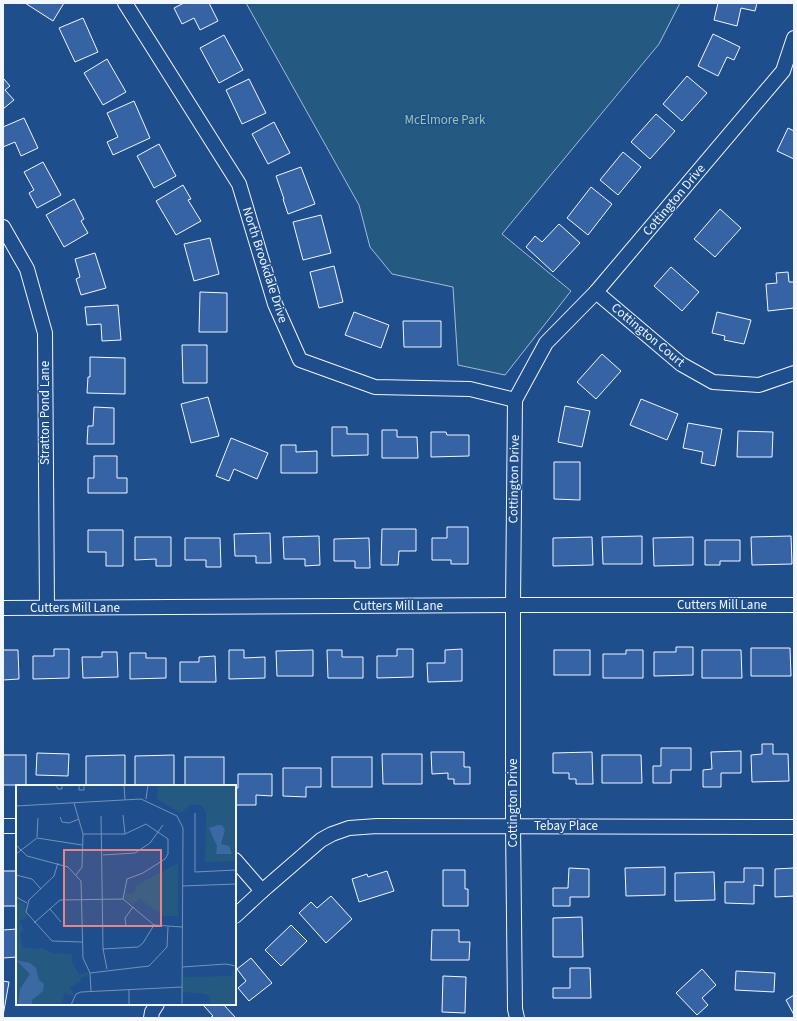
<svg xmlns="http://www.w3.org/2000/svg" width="797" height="1021" font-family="'Source Sans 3',sans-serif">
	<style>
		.green { fill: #245a82; stroke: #a8bbd7 }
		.building { fill: #3563a3; stroke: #f2f6ff }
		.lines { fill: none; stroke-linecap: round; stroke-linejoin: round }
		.street-casing { stroke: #f2f6ff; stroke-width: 16 }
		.street { stroke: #1f4e8c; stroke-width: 14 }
		.labels { text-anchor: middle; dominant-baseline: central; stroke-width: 3; stroke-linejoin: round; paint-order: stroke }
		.park-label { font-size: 13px; fill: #97c8a6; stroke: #1f4e8c }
		.street-label { font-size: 13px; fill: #f2f6ff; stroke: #1f4e8c }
		.inset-road { fill: none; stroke: #7391ba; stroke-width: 1 }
		.view { fill: #e38589; fill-opacity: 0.15; stroke: #e38589; stroke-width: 2 }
		.inset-edge { fill: none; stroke: #f2f6ff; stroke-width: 2 }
	</style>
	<rect width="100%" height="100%" fill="#1f4e8c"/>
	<polygon class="green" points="246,3 680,3 659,44 502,234 571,291 505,375 458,365 453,287 392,274 370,247 359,205"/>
	<g class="building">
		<polygon points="25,3 64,3 53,21"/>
		<polygon points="184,3 209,3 218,21 200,30 194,18 182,24 174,8"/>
		<polygon points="718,3 757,3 755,11 741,8 737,26 714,20"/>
		<polygon points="83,18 98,52 75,62 59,28"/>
		<polygon points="713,34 740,47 734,60 727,57 718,76 698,66"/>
		<polygon points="224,35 243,70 219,83 200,48"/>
		<polygon points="107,59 126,92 103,105 84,73"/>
		<polygon points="687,76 707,93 682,121 663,104"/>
		<polygon points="3,78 10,86 5,90 14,100 3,109"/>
		<polygon points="249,79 266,113 242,124 226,90"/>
		<polygon points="134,101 150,138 113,155 107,142 118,137 107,113"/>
		<polygon points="656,114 675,131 650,159 631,142"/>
		<polygon points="24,118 38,148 21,156 15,142 3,147 3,127"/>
		<polygon points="274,122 290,153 268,164 252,134"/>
		<polygon points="788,128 794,131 794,159 777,151"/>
		<polygon points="159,144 176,176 154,188 137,156"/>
		<polygon points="623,152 641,167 618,195 600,180"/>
		<polygon points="43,162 61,195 37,208 29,193 34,190 24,172"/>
		<polygon points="301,167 315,204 288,214 283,199 284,199 276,176"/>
		<polygon points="183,185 191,199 188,200 201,221 176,235 156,201"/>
		<polygon points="591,187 612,204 588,235 567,218"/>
		<polygon points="74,199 84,219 81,221 88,233 64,247 46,215"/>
		<polygon points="720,209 741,228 715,257 694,239"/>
		<polygon points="321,215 331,253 303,260 293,222"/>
		<polygon points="559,224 580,243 553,272 526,247 535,236 542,242"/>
		<polygon points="210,238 219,274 194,281 184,244"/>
		<polygon points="95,253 106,288 81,295 76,279 80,277 75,259"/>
		<polygon points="334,266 343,302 319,308 310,272"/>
		<polygon points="671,267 699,292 682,311 654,286"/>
		<polygon points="788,272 789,282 794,282 794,308 768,311 766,284 777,283 776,273"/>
		<polygon points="200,292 227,293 227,332 199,332"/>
		<polygon points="118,305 121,340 102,341 101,324 87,325 85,307"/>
		<polygon points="354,312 389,325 381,348 345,335"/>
		<polygon points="717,312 751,320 744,344 724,340 725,336 712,333"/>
		<polygon points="403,321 441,321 441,347 404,347"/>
		<polygon points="182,345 207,345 207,383 183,383"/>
		<polygon points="602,354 621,371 596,399 577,382"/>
		<polygon points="90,357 125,358 125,394 87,393 88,377 90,377"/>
		<polygon points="208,397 219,436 191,443 181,404"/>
		<polygon points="641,399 678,414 667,440 630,425"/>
		<polygon points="565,406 590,411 582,447 558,442"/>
		<polygon points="94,407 114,408 114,444 87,444 88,426 93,426"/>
		<polygon points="688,423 722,429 715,466 701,463 703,452 683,448"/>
		<polygon points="332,427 347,427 347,434 368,434 368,455 332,456"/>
		<polygon points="382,430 397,430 397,437 417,437 418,458 382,458"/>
		<polygon points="738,431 773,432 772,457 737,457"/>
		<polygon points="431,432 446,432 447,435 469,435 469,456 431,457"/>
		<polygon points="231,438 268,453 257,479 234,469 229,481 216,476"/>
		<polygon points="281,445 296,445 296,452 317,451 317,473 281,473"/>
		<polygon points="94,456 117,456 117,478 127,478 127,493 88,493 88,478 94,478"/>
		<polygon points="554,462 580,462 580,500 554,499"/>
		<polygon points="447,527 468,527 468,564 451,564 451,560 432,560 432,538 447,538"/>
		<polygon points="382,529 416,529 416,551 399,551 398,565 381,565"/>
		<polygon points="88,530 123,530 123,566 106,566 106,552 88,552"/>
		<polygon points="270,533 271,563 256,563 256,556 235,556 234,534"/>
		<polygon points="319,536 320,565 305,566 305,559 284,559 283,537"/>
		<polygon points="642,536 642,564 603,564 602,537"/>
		<polygon points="791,536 792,564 752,565 751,537"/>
		<polygon points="135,537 171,537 171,566 156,566 156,559 135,560"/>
		<polygon points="592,537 593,565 553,566 553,538"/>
		<polygon points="693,537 693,565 654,566 653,538"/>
		<polygon points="185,538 220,538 221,567 206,567 206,560 185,560"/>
		<polygon points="369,538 370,568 355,568 355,561 334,561 334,539"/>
		<polygon points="705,540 740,540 740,561 720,561 720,565 705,565"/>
		<polygon points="676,647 693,647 693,675 654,676 654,652 676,652"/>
		<polygon points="751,648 790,648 791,676 751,676"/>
		<polygon points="54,649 69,649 69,678 33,679 33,656 54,656"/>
		<polygon points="397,649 413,649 413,677 377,678 377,656 397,656"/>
		<polygon points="462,649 462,681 428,682 427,663 445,663 445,650"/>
		<polygon points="3,650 18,650 19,679 3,680"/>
		<polygon points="229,650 244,650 244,658 265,657 265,678 229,679"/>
		<polygon points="313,650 313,676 277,676 276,651"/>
		<polygon points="327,650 342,650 342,657 363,657 363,678 328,678"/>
		<rect x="554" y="650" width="36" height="25"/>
		<polygon points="626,650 643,650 643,678 603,678 603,654 626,654"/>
		<polygon points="702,650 741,650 742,678 702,678"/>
		<polygon points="102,652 117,652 118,677 83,678 82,657 102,657"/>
		<polygon points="130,653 146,653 146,658 166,658 166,678 130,679"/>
		<polygon points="215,656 216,682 180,682 180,662 199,662 199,657"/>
		<polygon points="762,744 773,744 773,754 788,754 789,781 752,782 751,755 762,754"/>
		<polygon points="661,748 691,748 691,770 671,770 671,783 653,783 653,766 661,766"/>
		<polygon points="741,751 741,773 721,773 721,787 703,787 703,770 712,769 711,752"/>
		<polygon points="431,752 464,752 464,767 470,767 470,784 454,784 454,779 448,779 448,773 432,774"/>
		<polygon points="592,752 593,784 576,784 576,779 569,779 569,773 553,773 553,753"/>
		<polygon points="37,753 69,754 68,776 36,775"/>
		<polygon points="382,754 422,754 422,784 383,784"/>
		<rect x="3" y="755" width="23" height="30"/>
		<polygon points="125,755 125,785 86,785 86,756"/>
		<polygon points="174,755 174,785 135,785 135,756"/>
		<polygon points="602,755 641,755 642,783 602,783"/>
		<rect x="185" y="757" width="39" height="29"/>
		<rect x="332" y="757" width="40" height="30"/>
		<polygon points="283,768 321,768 321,787 306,787 306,797 283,796"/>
		<polygon points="238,774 272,774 272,796 256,795 256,805 235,805 235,788 238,788"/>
		<polygon points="665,867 665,895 626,896 625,868"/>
		<polygon points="569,868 589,869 589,897 570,897 570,906 553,906 553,888 568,888"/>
		<polygon points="744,868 763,868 763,886 754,885 754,904 725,903 725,882 744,882"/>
		<polygon points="794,868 794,896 775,897 775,869"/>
		<polygon points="443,870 465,870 465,889 468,889 468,906 443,906"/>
		<rect x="3" y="871" width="14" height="35"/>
		<polygon points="387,871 394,891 359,902 352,879 367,874 368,877"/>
		<polygon points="714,872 715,900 675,901 675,873"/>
		<polygon points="331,896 352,919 326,943 299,913 311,902 317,908"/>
		<polygon points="582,917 583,957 553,957 553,918"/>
		<polygon points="291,925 307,941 281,966 265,950"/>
		<polygon points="17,929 17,957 3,958 3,930"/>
		<polygon points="432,930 459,930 459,942 470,942 469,960 431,960"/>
		<polygon points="251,958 272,983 249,1001 238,988 246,981 237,969"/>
		<polygon points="570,968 590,968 591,998 553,998 553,988 570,988"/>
		<polygon points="702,969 716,985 702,998 708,1005 697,1015 676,993"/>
		<polygon points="736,971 775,973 774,992 735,990"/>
		<polygon points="443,976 466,977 465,1013 442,1012"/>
		<polygon points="3,981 9,982 3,1016"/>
		<polygon points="794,995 794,1015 786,1000"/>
		<polygon points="206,1004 223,1004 236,1018 210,1018 213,1016 204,1006"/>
	</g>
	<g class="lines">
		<g class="street-casing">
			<g id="street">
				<polyline points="125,3 239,184 275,304 300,360 375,387 470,389 515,400"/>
				<polyline points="3,227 27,269 45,333 47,608"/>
				<polyline points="596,292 681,364 713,382 759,385 794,373"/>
				<polyline points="3,608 513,605 794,605"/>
				<polyline points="3,826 17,826"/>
				<polyline points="235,860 262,891"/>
				<polyline points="235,916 262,891 321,840 332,834 349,828 377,826 794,827"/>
				<polyline points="151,1018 152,1012 157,1004"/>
				<polyline points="517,1018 515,1009 513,826 513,605 515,400 546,343 596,292 783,71 794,38"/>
			</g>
		</g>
		<use href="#street" class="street"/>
	</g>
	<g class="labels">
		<g class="park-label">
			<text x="445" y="120">McElmore Park</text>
		</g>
		<g class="street-label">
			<text transform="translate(674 200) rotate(-50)">Cottington Drive</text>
			<text transform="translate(265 265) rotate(72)">North Brookdale Drive</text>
			<text transform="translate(648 335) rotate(40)">Cottington Court</text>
			<text transform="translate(45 413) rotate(-90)">Stratton Pond Lane</text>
			<text transform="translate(514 479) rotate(-89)">Cottington Drive</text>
			<text x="722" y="605">Cutters Mill Lane</text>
			<text x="398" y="606">Cutters Mill Lane</text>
			<text x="75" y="608">Cutters Mill Lane</text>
			<text transform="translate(513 803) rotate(-90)">Cottington Drive</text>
			<text x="566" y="826">Tebay Place</text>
		</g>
	</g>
	<g transform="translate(16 785)">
		<rect width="220" height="220" fill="#1f4e8c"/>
		<path d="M142,0H220V55L218,61L220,76L189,77L190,27L186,21L175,19L165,28L141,14ZM162,78V131H147L123,113L117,120L109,113L110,109L118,108L121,100ZM0,115L9,119L11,132L3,136L8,144L4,149L7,162L22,164L25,162L36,168L56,169V177L63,190L72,187L73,190L64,193L65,196L54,202L58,209L57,211L49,208L45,220H0ZM218,182L220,220H194V213L190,209L167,207V192L215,191Z" fill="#245a82"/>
		<path d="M202,40H206L209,45L205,59L213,61L216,69H200L201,61L193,43ZM0,175L14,178L20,183L23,195L28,199L27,206L16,215V220H2L4,204L14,189Z" fill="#3b69a3"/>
		<path class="inset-road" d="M40,0L42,4H46V0M63,0V5H68V0M108,0L109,15M0,2V37M130,14L132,0M58,18L67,49L66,82L60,90M0,21L125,14L161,31L167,43L166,220M179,28V87L220,85M107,30L109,49M85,31L87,164L91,184M44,32L46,37L53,38L63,34M67,49H109L130,39L152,54V69L149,74L127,88L111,94L107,114M21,52L22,33M0,60L11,71L52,82L65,96L67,173L74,188L75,206M0,69L21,53L66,60M87,70L119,68L134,58L147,40M42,78L38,91L13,115L10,127L36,156L66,157M0,90L16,94L25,104M166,101L220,99M0,112L11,118M34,124L45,137M18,138L44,115L107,114L138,140L166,142M110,141L109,133L117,122M87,164L122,162L127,158L138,140M166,182L210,179L220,181M74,188L133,181L151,162L152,142M113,204V220M55,220L60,209L65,207L166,202"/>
		<path class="view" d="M48,65H145V141H48Z"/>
		<rect width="220" height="220" class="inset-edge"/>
	</g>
	<rect width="797" height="1021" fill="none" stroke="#f2f6ff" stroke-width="8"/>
</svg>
